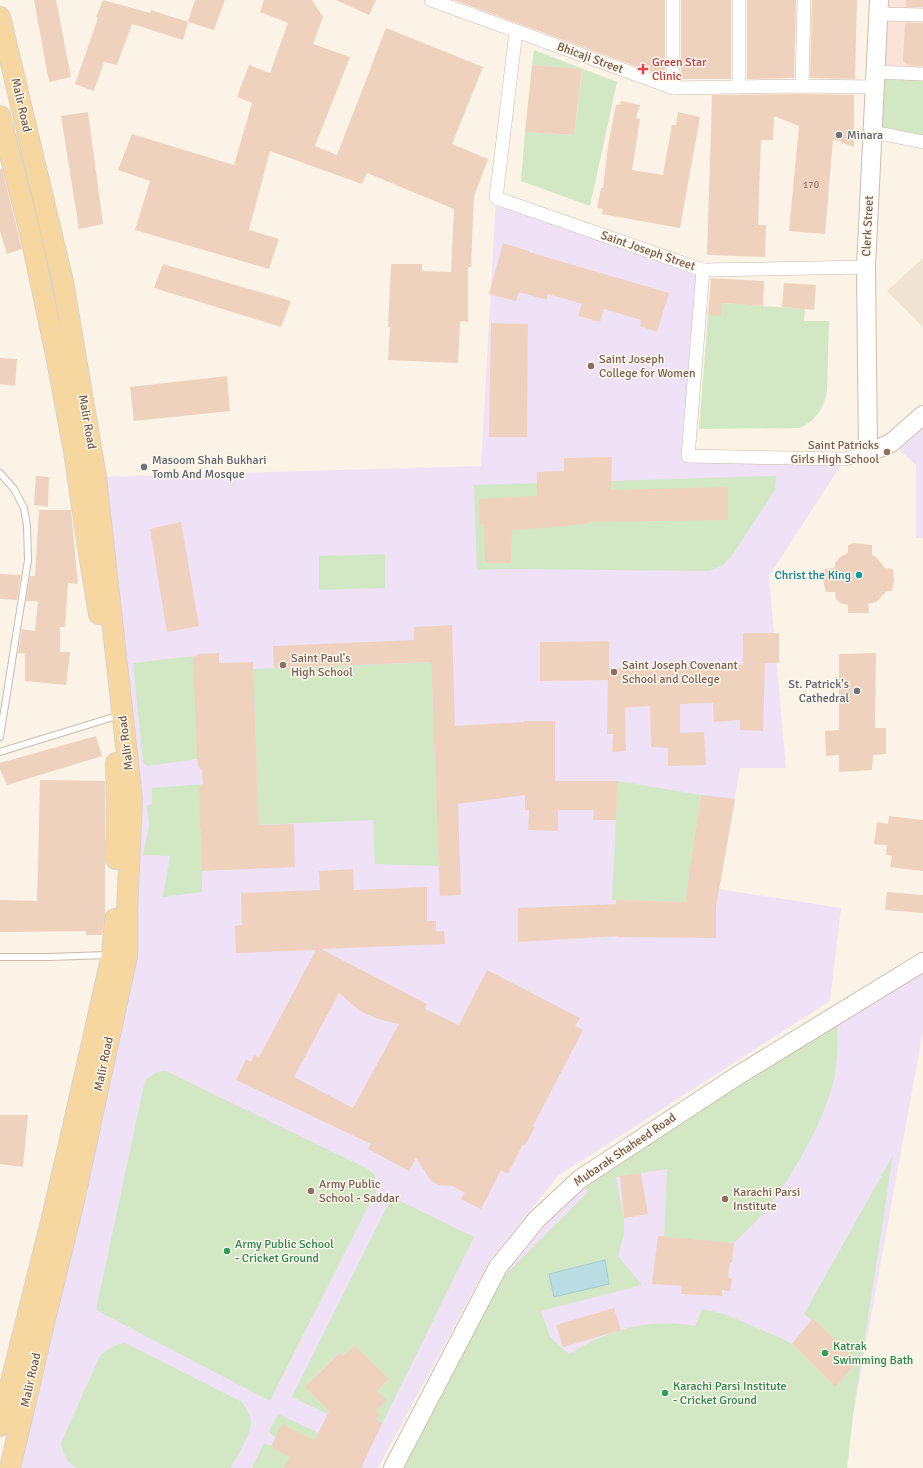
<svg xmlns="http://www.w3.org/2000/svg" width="923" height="1468" font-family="Signika,sans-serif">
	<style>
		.residential { fill: #f2e4d4 }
		.commercial { fill: #fbe3d9 }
		.education { fill: #efe2f7 }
		.green { fill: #d2e8c4 }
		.water { fill: #badde4; stroke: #a1ccd5 }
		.building { fill: #efd2be; fill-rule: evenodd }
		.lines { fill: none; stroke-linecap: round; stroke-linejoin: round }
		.lane-casing { stroke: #ccbaac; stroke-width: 8 }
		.street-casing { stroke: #ccbaac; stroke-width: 14 }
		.secondary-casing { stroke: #d1bcac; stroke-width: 20 }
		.primary-casing { stroke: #d8d1cd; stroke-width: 22 }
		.lane { stroke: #fff; stroke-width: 6 }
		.street { stroke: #fff; stroke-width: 13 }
		.secondary { stroke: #fff; stroke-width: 18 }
		.primary { stroke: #f6d7a0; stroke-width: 20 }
		.health-dot { fill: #e0444e; stroke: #fef7eb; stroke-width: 1.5 }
		.worship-dot { fill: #6b7280; stroke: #fef7eb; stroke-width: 1.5 }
		.education-dot { fill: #8d6e63; stroke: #fef7eb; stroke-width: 1.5 }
		.culture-dot { fill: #0f9aa8; stroke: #fef7eb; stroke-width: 1.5 }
		.leisure-dot { fill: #2e9e5b; stroke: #fef7eb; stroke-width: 1.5 }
		.labels { text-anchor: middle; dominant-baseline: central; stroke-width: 3; stroke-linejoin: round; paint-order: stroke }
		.number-label { font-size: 10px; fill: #917868 }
		.street-label { font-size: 12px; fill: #725a4b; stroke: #fef7eb }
		.health-label { font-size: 12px; fill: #be3a42; stroke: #fef7eb; text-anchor: start }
		.worship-label { font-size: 12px; fill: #5b616d; stroke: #fef7eb; text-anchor: start }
		.education-label { font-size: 12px; fill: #785e54; stroke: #fef7eb; text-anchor: start }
		.culture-label { font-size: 12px; fill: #0d838f; stroke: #fef7eb; text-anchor: end }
		.leisure-label { font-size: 12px; fill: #27864d; stroke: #fef7eb; text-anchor: start }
	</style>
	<rect width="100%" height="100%" fill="#fbf3e5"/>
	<polygon class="residential" points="923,258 923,327 887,291"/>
	<polygon class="commercial" points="879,0 923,0 923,74 876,72"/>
	<g class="education">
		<polygon points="496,198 703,270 688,462 845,459 769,576 786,768 740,768 719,889 841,908 830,1001 558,1176 490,1260 378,1468 13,1468 127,956 132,799 96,477 481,466"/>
		<polygon points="923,415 923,538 916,538 916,465 891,443"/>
		<polygon points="923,962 923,1031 853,1415 847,1468 444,1369 498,1267 580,1179"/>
	</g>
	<g class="green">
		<polygon points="534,50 617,82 590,206 521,181 525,132 574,135 582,70 532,65"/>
		<polygon points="876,72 923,74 923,142 873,132"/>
		<path d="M722,303L805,309L804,321H829L827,391C824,409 816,420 800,428L699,429L708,315Z"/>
		<polygon points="776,476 775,490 731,557 722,566 709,571 503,569 477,570 474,485"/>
		<polygon points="385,554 385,588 319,590 319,556"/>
		<polygon points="195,656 197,759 148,766 143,763 133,663"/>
		<polygon points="431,662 439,866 375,864 373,820 259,825 253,669"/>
		<polygon points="618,781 701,795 685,902 612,900"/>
		<polygon points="203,784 202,892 163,897 170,856 143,855 149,825 147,806 152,804 152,788"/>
		<path d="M837,1023C838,1044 838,1066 832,1087C821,1127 793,1174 768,1208C758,1220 745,1232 734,1243L664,1237L667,1169L616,1177L624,1218V1235L618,1256L642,1285L541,1311L550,1337L569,1354C607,1330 650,1317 695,1326L702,1309L724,1314L781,1338L792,1344L835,1387L858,1362L813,1318L811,1320L804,1314L893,1155L853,1415L847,1468H398L497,1283L588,1192L583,1186L642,1140Z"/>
		<polygon points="166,1071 368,1169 375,1175 376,1191 270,1401 96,1310 145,1080 157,1072"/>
		<polygon points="392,1197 474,1237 382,1424 376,1419 380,1415 376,1411 387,1400 377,1391 389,1379 354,1345 343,1356 338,1353 305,1387 329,1411 327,1414 292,1397"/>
		<path d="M125,1343L242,1402C246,1408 250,1414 251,1422C252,1433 236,1457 231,1468H77C67,1463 63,1454 61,1443L100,1356C108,1349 114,1344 125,1343Z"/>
		<polygon points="278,1414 319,1433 315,1440 363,1465 361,1468 252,1468 264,1443 272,1446 275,1438 269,1431"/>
	</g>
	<polygon class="water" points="605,1260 609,1284 554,1297 549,1274"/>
	<g class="building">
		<polygon points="34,0 56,0 71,77 49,82"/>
		<polygon points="103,0 150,13 151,10 188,22 183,40 132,24 117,65 104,62 94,91 75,84 98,18 96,17"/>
		<polygon points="195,0 225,0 214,30 188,22"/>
		<polygon points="264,0 312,0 323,17 313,44 350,57 315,146 337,155 386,28 483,67 452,144 488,159 474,196 471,267 468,267 468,322 460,321 458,363 388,360 390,327 388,327 391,264 422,264 422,271 451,272 454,209 367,173 362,184 270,151 249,230 279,239 269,269 135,230 150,181 118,170 132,134 234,165 252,103 237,97 249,65 270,73 288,23 260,12"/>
		<polygon points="336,0 376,0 369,15"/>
		<polygon points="454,0 665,0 665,77"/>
		<rect x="681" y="0" width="50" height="79"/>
		<polygon points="747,0 796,0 794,78 747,79"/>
		<polygon points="812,0 857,0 855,79 810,78"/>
		<rect x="906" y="0" width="17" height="7"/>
		<polygon points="905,23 923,23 923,66 908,65 903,61"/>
		<polygon points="532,65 582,69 574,135 525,132"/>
		<polygon points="802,94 854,95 854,147 833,139 825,234 789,231 799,126 774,116 773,140 761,140 758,225 766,225 765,257 707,255 712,95"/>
		<polygon points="621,101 640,105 636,118 640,119 632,170 663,175 672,125 676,125 678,112 700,117 680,228 602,214 603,209 597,208 601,188 603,188 608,146 616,105 620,105"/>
		<polygon points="88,112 103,224 79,229 61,116"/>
		<polygon points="2,168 22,249 7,254 0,231 0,169"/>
		<polygon points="503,243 529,251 529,252 669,293 657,332 640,326 641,320 604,309 600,322 578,316 582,304 548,294 547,300 519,292 516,301 489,294"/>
		<polygon points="163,264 291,301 281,327 154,288"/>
		<polygon points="711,278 764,281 763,306 722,303 721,316 708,315"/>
		<polygon points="784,283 816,285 814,310 782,307"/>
		<polygon points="491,323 528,324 527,437 489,437"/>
		<polygon points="0,358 17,359 15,386 0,384"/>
		<polygon points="227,376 230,411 134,421 130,387"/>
		<polygon points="612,457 611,490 728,487 728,520 589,522 588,524 512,530 511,563 485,563 484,524 480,525 479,499 537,496 537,472 564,471 564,458"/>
		<polygon points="36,476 49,477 48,507 34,505"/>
		<polygon points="39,510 71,510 78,584 68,583 65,627 60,627 60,652 70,652 66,685 25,681 25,653 18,653 22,629 35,631 38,601 26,601 30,576 35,576"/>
		<polygon points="181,522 199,626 167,632 150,529"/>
		<polygon points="854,543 872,545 872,555 877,558 885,568 893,569 894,580 892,591 887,591 876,602 868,604 869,613 848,613 848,605 840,603 836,599 835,592 826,592 823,580 825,569 834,568 836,562 840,557 848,553 848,545"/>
		<polygon points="0,574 21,575 17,600 0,599"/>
		<polygon points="452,625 455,726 524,722 524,721 555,721 555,781 618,781 616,820 593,820 594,810 558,810 558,831 528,830 529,810 525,810 525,795 458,804 461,895 440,896 431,662 274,668 273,646 414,640 414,627"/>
		<polygon points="743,633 779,633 779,663 765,663 763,731 740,730 740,720 714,722 713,703 680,704 680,733 704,732 706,765 668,766 668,748 651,747 650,706 625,708 626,751 612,752 613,734 607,734 608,680 540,681 540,642 609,641 609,670 609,668 743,665"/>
		<polygon points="219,653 219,663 253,662 259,825 294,824 295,867 201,871 202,840 200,826 199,790 203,784 202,770 198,766 197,759 193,658 198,654"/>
		<polygon points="876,653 875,728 886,728 886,754 873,755 872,770 839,772 839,755 826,756 825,731 839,730 839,654"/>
		<polygon points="96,736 102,756 7,785 0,769 0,763"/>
		<polygon points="40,780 105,781 105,913 102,935 86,935 86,931 0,932 0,900 37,901"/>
		<polygon points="701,795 735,799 716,907 716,938 617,937 617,936 518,942 518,908 616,904 616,900 685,902"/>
		<polygon points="889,816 923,820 923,871 890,867 892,856 886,855 887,845 874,844 877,822 888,824"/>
		<path d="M353,869L354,890L427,887V921H436V931H444L445,944L321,949L427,1004L425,1009L459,1025L487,970L580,1018L575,1026L583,1030L533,1126L535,1127L525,1145L523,1144L508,1174L501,1170L481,1209L461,1199L465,1193L452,1186L439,1185L431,1181L416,1158L409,1171L368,1149L371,1144L236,1080L246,1059L251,1062L254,1055L259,1057L316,950L236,953L235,926L242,925L241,893L320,890L319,871ZM339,993L360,1011L378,1019L399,1024L353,1108L294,1077Z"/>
		<polygon points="887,892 923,895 923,913 885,910"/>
		<polygon points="0,1115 28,1115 23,1167 0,1164"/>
		<polygon points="641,1173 648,1214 624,1218 620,1176"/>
		<polygon points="658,1236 734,1243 732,1262 730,1263 728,1277 732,1279 730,1291 722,1290 722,1296 681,1294 682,1286 652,1284"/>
		<polygon points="614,1308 621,1330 563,1347 556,1325"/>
		<polygon points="813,1318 858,1362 835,1387 792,1344"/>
		<polygon points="354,1345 389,1379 377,1391 387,1400 376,1411 380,1415 376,1419 382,1424 361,1468 284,1468 290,1457 271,1447 282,1424 315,1440 329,1411 305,1387 339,1353 343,1356"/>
	</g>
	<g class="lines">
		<g class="lane-casing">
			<g id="lane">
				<polyline points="0,473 14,489 24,508 27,526 28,560 0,737"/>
				<polyline points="0,752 120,715"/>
				<polyline points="0,957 49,957 108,955"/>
			</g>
		</g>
		<g class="street-casing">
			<g id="street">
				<polyline points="431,0 673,88 802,86 875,87"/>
				<polyline points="673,0 673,88"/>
				<polyline points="879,14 923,15"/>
				<polyline points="516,31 496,198 703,270 688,456 845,459 868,453"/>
				<polyline points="876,72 923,74"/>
				<polyline points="802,86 804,0"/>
				<polyline points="739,87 739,0"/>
				<polyline points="873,132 923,142"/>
				<polyline points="703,270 866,267"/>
			</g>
		</g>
		<g class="secondary-casing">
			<g id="secondary">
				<polyline points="879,0 866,267 868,453 891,443 923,415"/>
				<polyline points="393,1468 498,1267 537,1219 580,1179 737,1076 923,962"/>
			</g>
		</g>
		<g class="primary-casing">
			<g id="primary">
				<polyline points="0,17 63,282 96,477 132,799 127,913 127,956 73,1205 46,1315 10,1468"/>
				<polyline points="0,116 30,232 57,360 74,451 89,554 99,614"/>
				<polyline points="116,763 117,803 116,859"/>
				<polyline points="0,1426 53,1214 95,1030 112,954 115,919"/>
			</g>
		</g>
		<use href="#lane" class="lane"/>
		<use href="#street" class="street"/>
		<use href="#secondary" class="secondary"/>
		<use href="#primary" class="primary"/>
	</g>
	<path class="health-dot" d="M641 63h4v4h4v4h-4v4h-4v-4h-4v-4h4z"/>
	<g class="worship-dot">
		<circle cx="839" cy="135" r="4"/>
		<circle cx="144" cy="467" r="4"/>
		<circle cx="857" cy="691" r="4"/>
	</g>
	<g class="education-dot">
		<circle cx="591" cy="366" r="4"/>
		<circle cx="887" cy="452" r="4"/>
		<circle cx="283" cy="665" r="4"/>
		<circle cx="614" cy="672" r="4"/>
		<circle cx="311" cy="1191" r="4"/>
		<circle cx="725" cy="1199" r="4"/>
	</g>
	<circle class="culture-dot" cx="859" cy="575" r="4"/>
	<g class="leisure-dot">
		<circle cx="227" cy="1251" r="4"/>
		<circle cx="825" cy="1353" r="4"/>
		<circle cx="665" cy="1393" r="4"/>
	</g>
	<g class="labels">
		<g class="number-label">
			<text x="811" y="185">170</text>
		</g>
		<g class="street-label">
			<text transform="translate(590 58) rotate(20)">Bhicaji Street</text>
			<text transform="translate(21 105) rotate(77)">Malir Road</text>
			<text transform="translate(868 226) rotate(-87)">Clerk Street</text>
			<text transform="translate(648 251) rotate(19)">Saint Joseph Street</text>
			<text transform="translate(87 422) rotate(80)">Malir Road</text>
			<text transform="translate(126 743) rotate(-97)">Malir Road</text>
			<text transform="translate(104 1064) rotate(-78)">Malir Road</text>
			<text transform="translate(625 1150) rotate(-34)">Mubarak Shaheed Road</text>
			<text transform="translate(31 1380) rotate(-77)">Malir Road</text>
		</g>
		<g class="health-label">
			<text x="652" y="62">Green Star<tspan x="652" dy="14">Clinic</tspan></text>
		</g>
		<g class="worship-label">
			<text x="847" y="135">Minara</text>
			<text x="152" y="460">Masoom Shah Bukhari<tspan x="152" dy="14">Tomb And Mosque</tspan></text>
			<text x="849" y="684" text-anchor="end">St. Patrick's<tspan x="849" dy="14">Cathedral</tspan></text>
		</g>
		<g class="education-label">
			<text x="599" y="359">Saint Joseph<tspan x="599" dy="14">College for Women</tspan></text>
			<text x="879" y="445" text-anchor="end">Saint Patricks<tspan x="879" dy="14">Girls High School</tspan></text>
			<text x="291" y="658">Saint Paul's<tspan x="291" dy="14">High School</tspan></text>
			<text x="622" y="665">Saint Joseph Covenant<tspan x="622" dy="14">School and College</tspan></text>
			<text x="319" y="1184">Army Public<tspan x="319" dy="14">School - Saddar</tspan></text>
			<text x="733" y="1192">Karachi Parsi<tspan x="733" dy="14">Institute</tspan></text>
		</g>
		<g class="culture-label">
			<text x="851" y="575">Christ the King</text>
		</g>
		<g class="leisure-label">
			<text x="235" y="1244">Army Public School<tspan x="235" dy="14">- Cricket Ground</tspan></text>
			<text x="833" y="1346">Katrak<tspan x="833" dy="14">Swimming Bath</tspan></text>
			<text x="673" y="1386">Karachi Parsi Institute<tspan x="673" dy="14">- Cricket Ground</tspan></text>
		</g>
	</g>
</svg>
